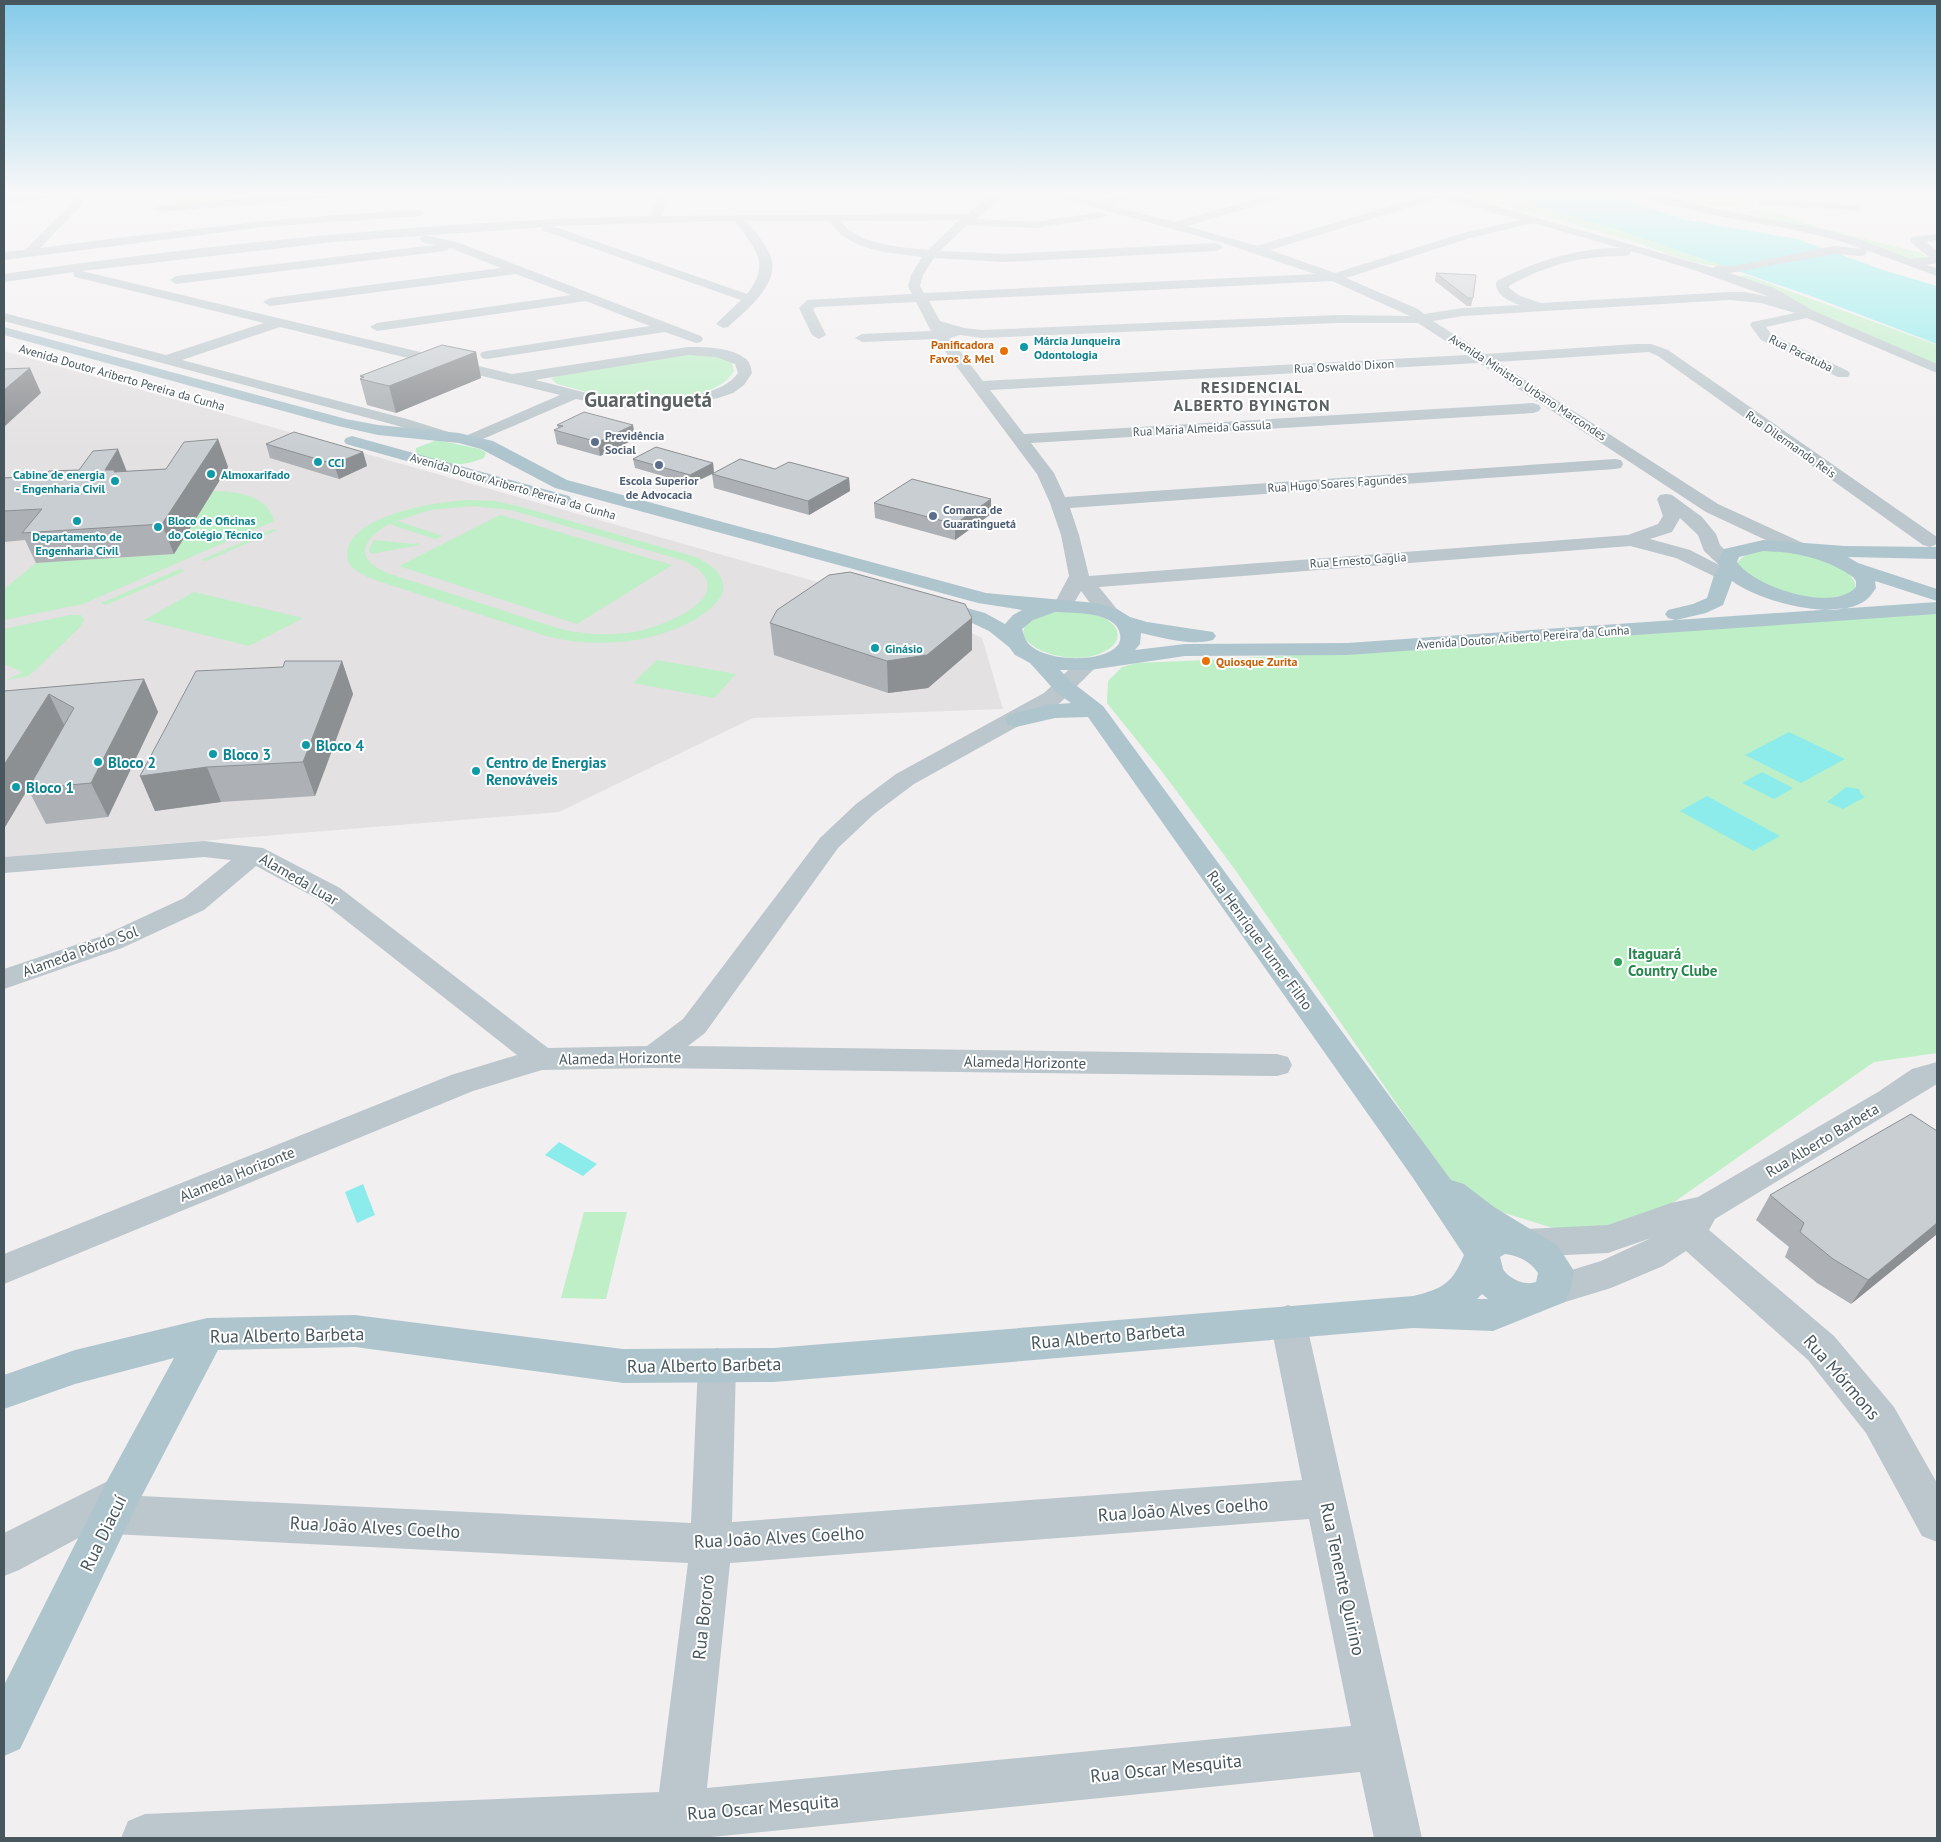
<svg xmlns="http://www.w3.org/2000/svg" width="1941" height="1842" font-family="'PT Sans',sans-serif">
	<style>
		.education { fill: #e3e1e2 }
		.green { fill: #beefc7; fill-rule: evenodd }
		.water { fill: #8ceceb }
		.lines { fill: none; stroke-linecap: round; stroke-linejoin: round }
		.minor { fill: #bbc7cc; fill-rule: evenodd }
		.major { fill: #afc5ce; fill-rule: evenodd }
		.wall { fill: #adb1b5 }
		.shaded-wall { fill: #8d9093 }
		.building { fill: #c9ced2; stroke: #8d9093 }
		.culture-dot { fill: #0f9aa8; stroke: #fff; stroke-width: 2 }
		.food-dot { fill: #e8710a; stroke: #fff; stroke-width: 2 }
		.service-dot { fill: #5c6f8a; stroke: #fff; stroke-width: 2 }
		.leisure-dot { fill: #2e9e5b; stroke: #fff; stroke-width: 2 }
		.labels { text-anchor: middle; dominant-baseline: central; stroke-width: 4; stroke-linejoin: round; paint-order: stroke }
		.far-culture-label { font-size: 12px; font-weight: bold; fill: #0d838f; stroke: #fff; text-anchor: start }
		.far-food-label { font-size: 12px; font-weight: bold; fill: #c56008; stroke: #fff; text-anchor: end }
		.far-street-label { font-size: 12px; fill: #47575d; stroke: #fff }
		.far-service-label { font-size: 12px; font-weight: bold; fill: #4e5e75; stroke: #fff; text-anchor: start }
		.culture-label { font-size: 15px; font-weight: bold; fill: #0d838f; stroke: #fff; text-anchor: start }
		.street-label { font-size: 15px; fill: #47575d; stroke: #fff }
		.leisure-label { font-size: 15px; font-weight: bold; fill: #27864d; stroke: #fff; text-anchor: start }
		.far-district-label { font-size: 16px; font-weight: bold; letter-spacing: 1px; fill: #5c6264; stroke: #fff }
		.near-street-label { font-size: 18px; fill: #47575d; stroke: #fff }
		.far-town-label { font-size: 21px; font-weight: bold; fill: #5c6264; stroke: #fff }
	</style>
	<rect width="100%" height="100%" fill="#f2eff0"/>
	<polygon class="education" points="4,351 937,616 982,638 1003,709 753,718 559,812 4,857"/>
	<g class="green">
		<polygon points="177,193 322,193 168,206"/>
		<path d="M1451,193H1493L1618,230L1724,266C1691,266 1659,249 1628,240C1570,223 1511,207 1451,193Z"/>
		<path d="M1667,193H1749L1751,197L1746,204C1718,209 1694,202 1667,193Z"/>
		<polygon points="1754,210 1775,212 1821,228 1921,253 1927,257 1916,260 1905,259 1746,213 1748,211"/>
		<polygon points="1746,275 1937,345 1937,365 1807,310 1739,277"/>
		<path d="M691,353L723,356L732,363L734,371C719,398 658,403 629,400C605,398 581,390 557,384L551,379L560,374Z"/>
		<path d="M437,440L480,449L486,453L484,458C455,470 443,462 415,454L416,448Z"/>
		<path d="M213,491C235,491 268,495 274,521L83,604L4,620V589L36,563L174,554Z"/>
		<path d="M466,500L494,501L518,506L696,557C768,593 679,633 641,639C609,645 577,644 546,636L372,579C362,574 346,568 347,554C348,515 437,502 466,500ZM473,506L511,510L685,561C747,593 666,626 634,632C608,636 582,635 557,628L387,573C354,559 361,540 389,524L435,539L443,536L397,521L430,510Z"/>
		<polygon points="500,515 672,565 577,624 399,566"/>
		<polygon points="273,529 277,530 206,561 201,560"/>
		<polygon points="374,540 413,544 418,543 420,545 370,554 369,549"/>
		<path d="M1764,550C1788,550 1853,558 1856,588L1850,594L1821,600L1761,587L1737,564C1743,553 1753,552 1764,550Z"/>
		<polygon points="180,569 185,571 106,605 101,603"/>
		<polygon points="194,592 303,618 249,646 144,620"/>
		<path d="M1058,611C1068,612 1079,611 1088,613C1119,618 1132,643 1096,655C1050,669 981,627 1058,611Z"/>
		<polygon points="1937,613 1937,1053 1874,1062 1647,1221 1572,1234 1463,1200 1236,871 1160,769 1107,703 1108,681 1122,667 1137,663 1230,659"/>
		<polygon points="70,615 81,615 84,620 80,627 29,676 6,680 23,672 4,664 4,629"/>
		<polygon points="657,660 736,674 714,698 633,683"/>
		<polygon points="584,1212 627,1212 606,1299 561,1298"/>
	</g>
	<g class="water">
		<polygon points="1493,193 1601,193 1687,220 1797,239 1883,270 1937,286 1937,344 1811,296 1618,230"/>
		<polygon points="1789,732 1845,759 1801,783 1745,755"/>
		<polygon points="1762,772 1793,788 1774,799 1742,783"/>
		<polygon points="1846,787 1859,789 1861,794 1865,797 1843,809 1827,802"/>
		<polygon points="1707,796 1780,836 1753,851 1680,811"/>
		<polygon points="559,1142 597,1164 583,1176 545,1155"/>
		<polygon points="363,1184 375,1215 357,1223 345,1192"/>
	</g>
	<g class="lines">
		<g class="minor">
			<polygon points="36,193 67,193 62,196 4,204 4,198"/>
			<path d="M77,193H88L80,207L40,248C166,231 292,216 419,210L425,213L419,216L263,227L4,260V252L25,250L72,203Z"/>
			<polygon points="304,193 351,193 346,196 161,212 155,209 161,206"/>
			<path d="M660,193H671L661,216L967,214L991,195L1009,193L975,219L1035,222L1101,212L1107,215L1101,218L1035,228L967,225L940,251L1005,254L1217,243L1223,247L1217,251L1005,262L934,258L923,275L920,286L924,293L1315,274L1223,243L1044,193H1063L1095,202L1129,193H1148L1108,205L1174,222L1278,193H1297L1187,226L1257,246L1427,195L1426,193H1446L1489,204L1713,268L1718,265L1734,266L1834,246L1863,249C1802,226 1737,223 1675,206C1664,203 1648,201 1639,193H1656L1710,208L1822,229L1856,238L1911,259L1929,257L1912,243L1910,240L1912,237L1937,234V240L1926,242L1937,251V263L1926,265L1937,268V276L1866,250L1867,252L1865,255L1861,256L1834,254L1730,273L1774,288L1814,311L1937,364V373L1807,318L1766,327L1771,334L1848,371L1850,374L1848,377H1838L1761,340L1750,325L1752,322L1795,313L1761,303L1730,300L1463,316L1433,321L1485,354L1636,344H1651L1668,350L1937,537V544L1930,547L1923,545L1658,356L1649,352L1497,362L1718,504L1803,543L1805,547L1803,551L1796,553L1789,551L1706,512L1479,363L990,390L1024,434L1533,403L1539,405L1541,408L1539,411L1533,413L1031,443L1054,473L1065,497L1615,459L1621,460L1623,464L1621,468L1615,469L1070,508L1079,535L1089,576L1628,535L1658,524L1663,516L1657,499L1660,495L1666,494L1672,495L1702,517L1716,534L1720,545L1737,562L1734,566L1723,567L1731,571L1734,575L1731,579L1724,581L1676,558L1630,546L1099,587L1120,613L1117,617C1100,622 1091,603 1081,591L1070,610L1063,612L1056,610L1053,606L1069,576L1061,535L1050,503L1037,474L936,339L862,342L855,338L862,334L931,331L916,302L816,307L813,309L826,335L819,339L812,335L799,308L807,300L912,294L908,286L911,275L922,257C892,253 847,251 830,221H747C755,232 766,244 771,257C780,285 745,311 728,327L723,328L716,324L741,300L544,231L542,229L544,227L333,242L82,271L512,374L688,347C706,347 731,347 746,359C750,362 751,368 752,373L744,385L733,393L718,398L678,407L625,408L576,399L469,445L463,443L461,440L463,437L560,395L280,327L182,360L407,419L455,434L457,437L455,440L449,442L395,425L4,321V313L166,355L264,323L75,277L73,274L74,272L4,282V274C218,243 434,221 650,216ZM1439,198L1520,220L1463,233L1335,273L1270,250ZM959,220L928,250C903,248 855,244 841,221ZM735,221C754,248 772,263 747,294L552,226ZM1533,223L1620,248C1577,248 1535,261 1497,281L1496,284C1497,296 1509,301 1520,305L1463,308L1424,314L1418,309L1346,278L1470,238ZM1631,251L1694,270L1770,297L1745,292H1730L1541,303L1520,296L1509,288V286C1545,265 1583,255 1625,256L1629,255ZM1332,281L1410,316L1337,315L982,330L964,328L940,321L929,301ZM1337,323H1418L1467,355L983,381L950,338L960,335L982,338ZM688,355L716,357L735,364L738,373C719,402 644,401 614,398C587,394 561,386 535,380ZM1680,518L1698,535L1704,551L1719,565L1690,550L1650,539L1672,532Z"/>
			<polygon points="1763,199 1858,205 1864,208 1858,211 1759,204 1758,202 1759,200"/>
			<polygon points="426,235 459,243 701,336 703,339 701,342 696,343 665,332 487,359 482,358 480,355 482,352 487,351 650,326 586,301 377,331 370,327 377,323 571,295 516,274 270,306 263,302 270,298 501,268 450,248 445,251 176,284 170,280 176,276 435,245 422,242 420,239 422,236"/>
			<polygon points="1088,658 1096,659 1099,664 1060,703 914,784 874,814 838,848 705,1033 688,1046 1277,1054 1288,1057 1292,1065 1288,1073 1277,1076 654,1068 542,1070 473,1091 4,1284 4,1254 451,1075 517,1055 320,900 256,866 204,910 122,948 4,989 4,969 102,936 184,898 231,860 204,857 4,873 4,857 204,841 263,848 340,888 548,1048 647,1046 683,1019 820,838 856,804 896,774 1044,693 1080,659"/>
			<polygon points="1937,1062 1937,1084 1715,1219 1709,1230 1834,1336 1894,1407 1937,1483 1937,1542 1922,1536 1866,1433 1808,1360 1686,1251 1663,1266 1611,1288 1552,1306 1539,1302 1534,1291 1539,1280 1601,1261 1651,1238 1608,1253 1526,1257 1514,1253 1509,1243 1514,1233 1526,1229 1608,1225 1671,1203 1698,1197 1878,1092 1912,1069"/>
			<path d="M1288,1305L1301,1310L1306,1321L1422,1838H1374L1360,1772L702,1838H121L128,1821L145,1814L659,1792L688,1563L112,1534L97,1528L19,1570L4,1576V1533L122,1474L136,1479L142,1493L141,1496L691,1523L698,1365L704,1353L717,1348L730,1353L736,1365L732,1522L1302,1480L1270,1321L1275,1310ZM1309,1519L1351,1726L707,1788L730,1563Z"/>
		</g>
		<g class="major">
			<path d="M4,327L346,419L378,425L459,433L493,441L567,480L986,593L1096,603L1117,609L1130,617L1147,622L1213,632L1216,636L1213,640C1191,646 1163,638 1141,633L1140,644L1135,650L1185,644L1347,643L1675,620L1668,618L1665,614L1668,610L1693,604L1707,598L1714,575L1720,566L1717,562L1724,549L1763,540L1845,546L1937,547V559L1848,557L1858,563L1937,589V601L1875,581L1876,588C1873,592 1870,597 1866,600C1836,623 1759,601 1732,581L1723,605L1706,613L1676,620L1937,602V614L1347,655L1185,656L1090,670H1060L1073,683L1103,706L1451,1180L1464,1184L1494,1207L1558,1246L1574,1271L1570,1291L1565,1302L1493,1331L1413,1328L774,1382L623,1383L355,1347L218,1350L136,1507L20,1749L4,1756V1685L108,1479L174,1358L75,1384L4,1409V1375L75,1350L207,1318L355,1315L623,1349L774,1348L1413,1296C1442,1289 1452,1284 1464,1255L1413,1178L1088,717L1055,718L1016,727L1008,725L1005,720L1008,715L1046,705L1071,703L1057,693L1030,663L1015,655L1009,647L989,631L970,622L927,609L924,605L927,601L934,599L985,613L1005,624L1013,615L1022,610L978,603L555,488L481,449L459,443L378,435L338,426L4,335ZM1763,551C1796,552 1825,558 1853,577L1856,581V587C1833,613 1754,587 1737,562L1739,557ZM1055,612C1072,613 1116,611 1120,634C1121,638 1120,642 1118,645C1102,664 1048,661 1031,646C1026,642 1024,636 1022,629L1033,620ZM1505,1254C1519,1256 1530,1261 1538,1273L1536,1282C1525,1286 1509,1279 1503,1269C1502,1265 1501,1260 1500,1257ZM1482,1294L1488,1299H1477Z"/>
			<polygon points="352,436 569,496 572,500 569,504 563,505 346,444 344,441 346,438"/>
		</g>
	</g>
	<g class="wall">
		<polygon points="1436,273 1473,298 1471,306 1467,306 1435,281"/>
		<polygon points="476,352 481,378 396,413 367,405 360,379 361,378 360,376"/>
		<polygon points="557,425 633,425 635,439 600,456 557,444 554,430 558,428"/>
		<polygon points="218,439 228,467 174,554 36,563 25,540 4,542 4,478 166,469"/>
		<polygon points="266,444 363,452 367,466 339,479 270,458"/>
		<polygon points="633,459 713,463 714,473 691,484 635,468"/>
		<polygon points="775,469 849,478 850,491 809,515 714,488 712,474"/>
		<polygon points="874,503 991,514 955,540 875,518"/>
		<polygon points="972,618 972,650 928,688 888,693 774,655 770,623"/>
		<polygon points="342,661 353,694 315,796 221,802 155,811 140,776 283,667"/>
		<polygon points="144,679 158,712 108,817 46,824 28,789 40,768 5,827 4,827 4,691"/>
		<polygon points="1937,1131 1937,1234 1851,1304 1817,1283 1785,1257 1789,1247 1756,1220 1770,1195"/>
	</g>
	<g class="shaded-wall">
		<polygon points="476,352 481,378 396,413 389,386"/>
		<polygon points="30,368 41,393 4,427 4,390"/>
		<polygon points="633,425 635,439 600,456 598,442"/>
		<polygon points="218,439 228,467 174,554 162,524"/>
		<polygon points="118,449 129,477 105,470"/>
		<polygon points="363,452 367,466 339,479 334,464"/>
		<polygon points="713,463 714,473 691,484 690,475"/>
		<polygon points="849,478 850,491 809,515 808,501"/>
		<polygon points="991,499 991,514 955,540 955,524"/>
		<polygon points="972,618 972,650 928,688 888,693 887,661"/>
		<polygon points="342,661 353,694 315,796 303,762"/>
		<polygon points="144,679 158,712 108,817 91,783"/>
		<polygon points="49,694 65,727 5,827 4,824 4,765"/>
		<polygon points="207,767 221,802 155,811 140,776"/>
		<polygon points="1937,1223 1937,1234 1851,1304 1868,1280"/>
	</g>
	<g class="building">
		<polygon points="1436,273 1476,275 1473,298 1468,298"/>
		<polygon points="442,345 476,352 389,386 360,379 364,377 360,376"/>
		<polygon points="30,368 4,390 4,369"/>
		<polygon points="584,412 633,425 598,442 554,430 563,426 557,425"/>
		<polygon points="294,432 363,452 334,464 266,444"/>
		<polygon points="218,439 162,524 22,533 42,509 4,511 4,478 46,475 49,471 79,470 93,451 118,449 105,470 115,470 114,472 166,469 184,442"/>
		<polygon points="656,447 713,463 690,475 633,459"/>
		<polygon points="740,459 775,469 789,462 849,478 808,501 712,474"/>
		<polygon points="912,479 991,499 955,524 874,503"/>
		<polygon points="850,572 965,604 972,618 927,655 887,661 770,623 777,610 829,575"/>
		<polygon points="285,661 342,661 303,762 207,767 140,776 196,671 283,667"/>
		<polygon points="144,679 91,783 28,789 74,708 49,694 4,765 4,691"/>
		<polygon points="1911,1114 1937,1131 1937,1223 1868,1280 1833,1259 1800,1232 1804,1223 1770,1195"/>
	</g>
	<linearGradient id="sky" x2="0" y2="1"><stop stop-color="#83cae9"/><stop offset="0.43" stop-color="#f9f8f8"/><stop offset="1" stop-color="#f9f8f8" stop-opacity="0"/></linearGradient>
	<rect width="1941" height="451" fill="url(#sky)"/>
	<g class="culture-dot">
		<circle cx="1024" cy="347" r="5"/>
		<circle cx="318" cy="462" r="5"/>
		<circle cx="211" cy="474" r="5"/>
		<circle cx="115" cy="481" r="5"/>
		<circle cx="77" cy="521" r="5"/>
		<circle cx="158" cy="527" r="5"/>
		<circle cx="875" cy="648" r="5"/>
		<circle cx="306" cy="745" r="5"/>
		<circle cx="213" cy="754" r="5"/>
		<circle cx="98" cy="762" r="5"/>
		<circle cx="476" cy="771" r="5"/>
		<circle cx="16" cy="787" r="5"/>
	</g>
	<g class="food-dot">
		<circle cx="1004" cy="351" r="5"/>
		<circle cx="1206" cy="661" r="5"/>
	</g>
	<g class="service-dot">
		<circle cx="595" cy="442" r="5"/>
		<circle cx="659" cy="465" r="5"/>
		<circle cx="933" cy="516" r="5"/>
	</g>
	<circle class="leisure-dot" cx="1618" cy="962" r="5"/>
	<g class="labels">
		<g class="far-culture-label">
			<text x="1034" y="340">Márcia Junqueira<tspan x="1034" dy="14">Odontologia</tspan></text>
			<text x="328" y="462">CCI</text>
			<text x="105" y="474" text-anchor="end">Cabine de energia<tspan x="105" dy="14">- Engenharia Civil</tspan></text>
			<text x="221" y="474">Almoxarifado</text>
			<text x="168" y="520">Bloco de Oficinas<tspan x="168" dy="14">do Colégio Técnico</tspan></text>
			<text x="77" y="536" text-anchor="middle">Departamento de<tspan x="77" dy="14">Engenharia Civil</tspan></text>
			<text x="885" y="648">Ginásio</text>
		</g>
		<g class="far-food-label">
			<text x="994" y="344">Panificadora<tspan x="994" dy="14">Favos &amp; Mel</tspan></text>
			<text x="1216" y="661" text-anchor="start">Quiosque Zurita</text>
		</g>
		<g class="far-street-label">
			<text transform="translate(1801 353) rotate(26)">Rua Pacatuba</text>
			<text transform="translate(1344 366) rotate(-3)">Rua Oswaldo Dixon</text>
			<text transform="translate(122 377) rotate(16)">Avenida Doutor Ariberto Pereira da Cunha</text>
			<text transform="translate(1528 387) rotate(33)">Avenida Ministro Urbano Marcondes</text>
			<text transform="translate(1202 428) rotate(-3)">Rua Maria Almeida Gassula</text>
			<text transform="translate(1791 444) rotate(35)">Rua Dilermando Reis</text>
			<text transform="translate(1337 483) rotate(-4)">Rua Hugo Soares Fagundes</text>
			<text transform="translate(513 486) rotate(16)">Avenida Doutor Ariberto Pereira da Cunha</text>
			<text transform="translate(1358 560) rotate(-4)">Rua Ernesto Gaglia</text>
			<text transform="translate(1523 637) rotate(-4)">Avenida Doutor Ariberto Pereira da Cunha</text>
		</g>
		<g class="far-service-label">
			<text x="605" y="435">Previdência<tspan x="605" dy="14">Social</tspan></text>
			<text x="659" y="480" text-anchor="middle">Escola Superior<tspan x="659" dy="14">de Advocacia</tspan></text>
			<text x="943" y="509">Comarca de<tspan x="943" dy="14">Guaratinguetá</tspan></text>
		</g>
		<g class="culture-label">
			<text x="316" y="745">Bloco 4</text>
			<text x="223" y="754">Bloco 3</text>
			<text x="108" y="762">Bloco 2</text>
			<text x="486" y="762">Centro de Energias<tspan x="486" dy="17">Renováveis</tspan></text>
			<text x="26" y="787">Bloco 1</text>
		</g>
		<g class="street-label">
			<text transform="translate(299 879) rotate(30)">Alameda Luar</text>
			<text transform="translate(1260 940) rotate(54)">Rua Henrique Turner Filho</text>
			<text transform="translate(80 951) rotate(-20)">Alameda Pôrdo Sol</text>
			<text transform="translate(620 1058) rotate(-1)">Alameda Horizonte</text>
			<text transform="translate(1025 1062) rotate(1)">Alameda Horizonte</text>
			<text transform="translate(1822 1140) rotate(-31)">Rua Alberto Barbeta</text>
			<text transform="translate(237 1174) rotate(-22)">Alameda Horizonte</text>
		</g>
		<g class="leisure-label">
			<text x="1628" y="953">Itaguará<tspan x="1628" dy="17">Country Clube</tspan></text>
		</g>
		<g class="far-district-label">
			<text x="1252" y="387">RESIDENCIAL<tspan x="1252" dy="18">ALBERTO BYINGTON</tspan></text>
		</g>
		<g class="near-street-label">
			<text transform="translate(287 1335) rotate(-1)">Rua Alberto Barbeta</text>
			<text transform="translate(1108 1336) rotate(-5)">Rua Alberto Barbeta</text>
			<text transform="translate(704 1365) rotate(-1)">Rua Alberto Barbeta</text>
			<text transform="translate(1842 1377) rotate(49)">Rua Mórmons</text>
			<text transform="translate(1183 1509) rotate(-4)">Rua João Alves Coelho</text>
			<text transform="translate(375 1527) rotate(3)">Rua João Alves Coelho</text>
			<text transform="translate(103 1533) rotate(-64)">Rua Diacuí</text>
			<text transform="translate(779 1537) rotate(-3)">Rua João Alves Coelho</text>
			<text transform="translate(1343 1579) rotate(78)">Rua Tenente Quirino</text>
			<text transform="translate(703 1617) rotate(-84)">Rua Bororó</text>
			<text transform="translate(1166 1768) rotate(-6)">Rua Oscar Mesquita</text>
			<text transform="translate(763 1807) rotate(-5)">Rua Oscar Mesquita</text>
		</g>
		<g class="far-town-label">
			<text x="648" y="399">Guaratinguetá</text>
		</g>
	</g>
	<rect width="1941" height="1842" fill="none" stroke="#47575d" stroke-width="10"/>
</svg>
